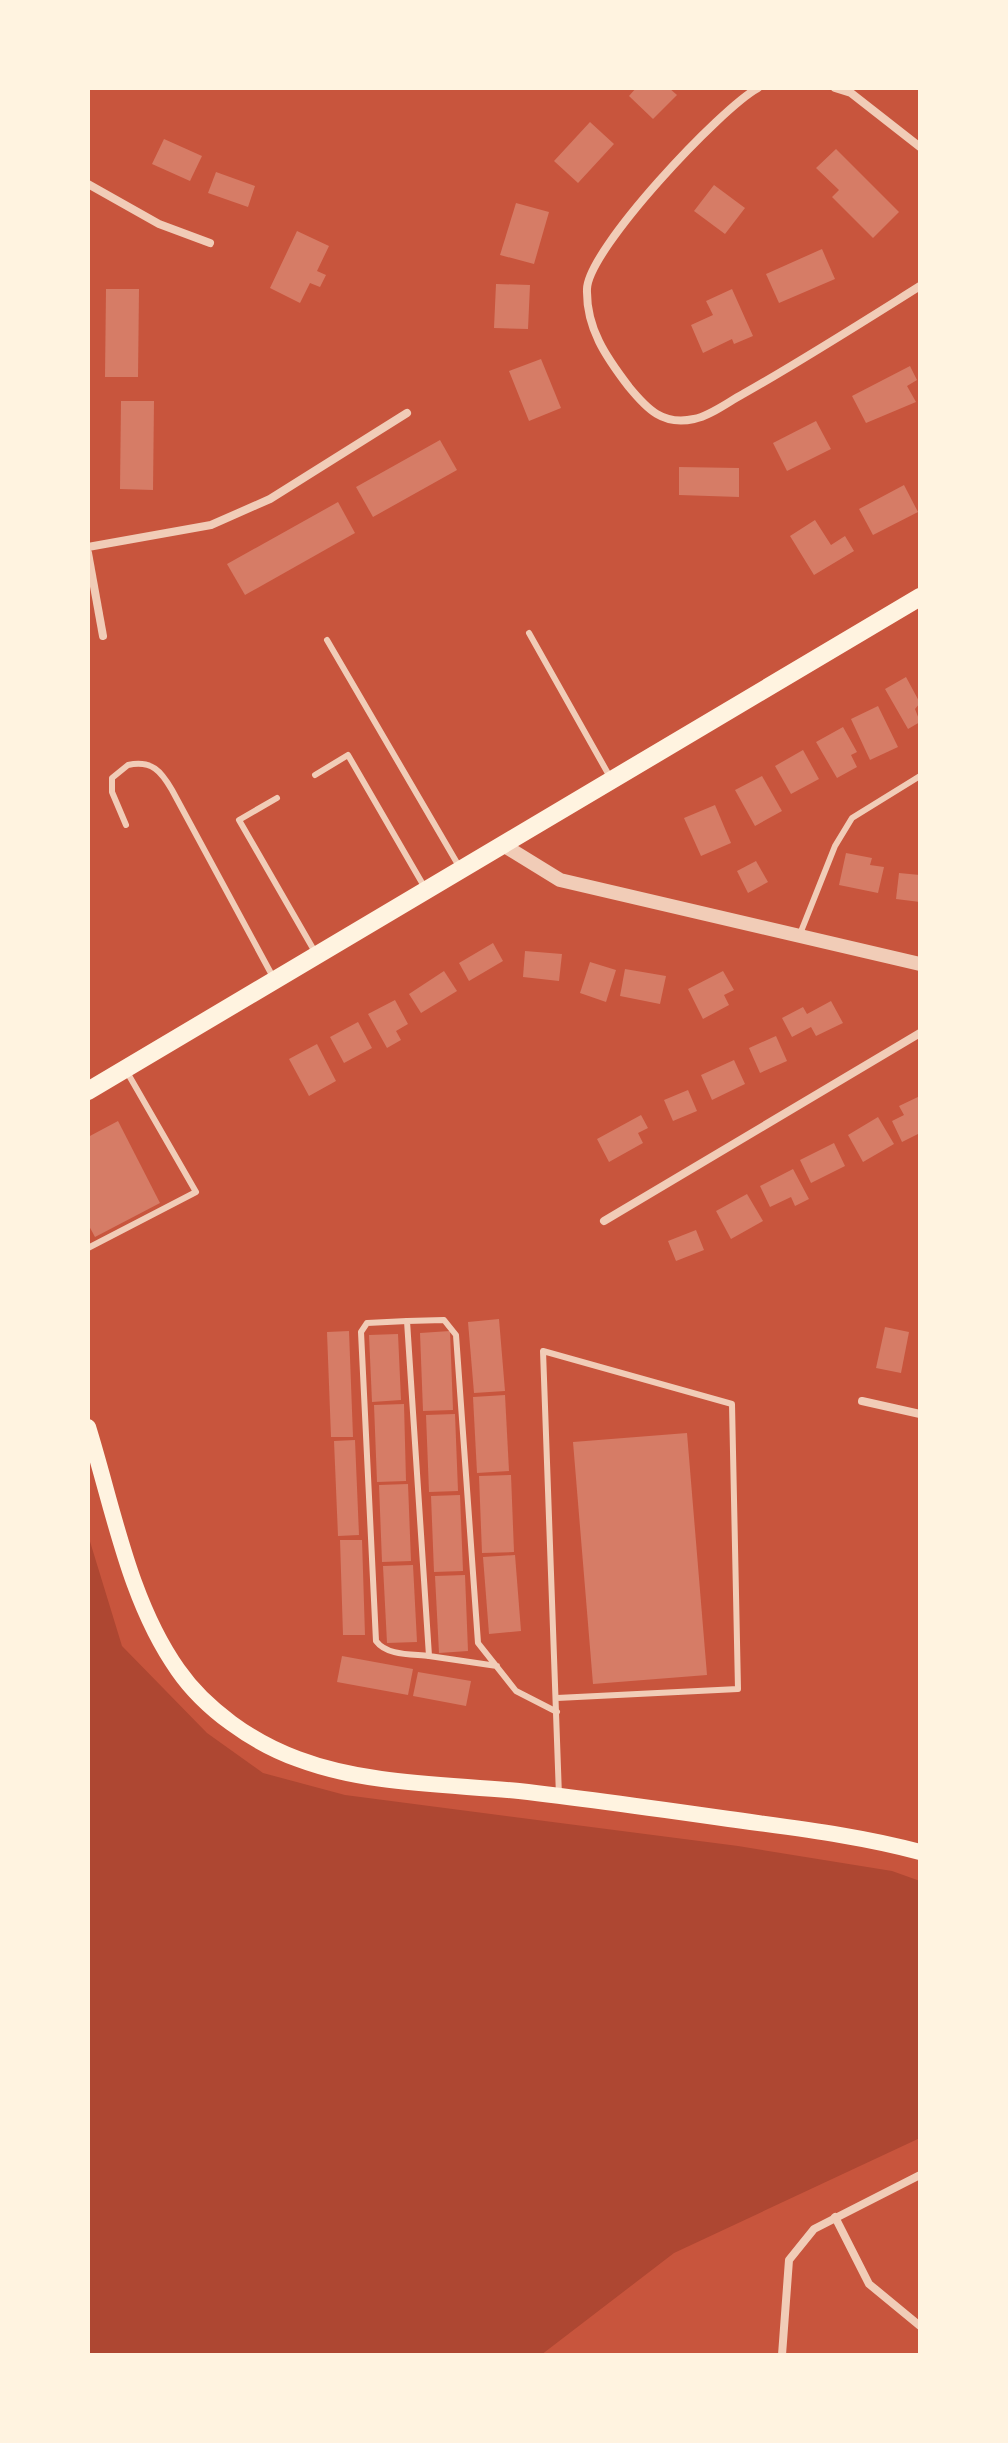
<svg xmlns="http://www.w3.org/2000/svg" width="1008" height="2443" font-family="Ubuntu,sans-serif">
	<style>
		.green { fill: #ae4732 }
		.building { fill: #d67c66 }
		.lines { fill: none; stroke-linecap: round; stroke-linejoin: round }
		.service { stroke: #f1ccb7; stroke-width: 6 }
		.minor { stroke: #f1ccb7; stroke-width: 8 }
		.tertiary { stroke: #f1ccb7; stroke-width: 14 }
		.secondary { stroke: #fff3e0; stroke-width: 16 }
		.primary { stroke: #fff3e0; stroke-width: 18 }
	</style>
	<rect width="100%" height="100%" fill="#c8553d"/>
	<polygon class="green" points="88,1535 122,1646 207,1733 263,1773 345,1795 738,1846 892,1871 920,1881 920,2138 674,2253 541,2355 88,2355"/>
	<g class="building">
		<polygon points="636,88 669,88 677,95 653,119 629,96"/>
		<polygon points="590,122 614,144 578,183 554,161"/>
		<polygon points="164,139 202,156 190,181 152,164"/>
		<polygon points="836,149 899,212 873,238 832,197 839,190 816,168"/>
		<polygon points="216,172 255,186 248,207 208,193"/>
		<polygon points="714,185 745,208 725,234 694,211"/>
		<polygon points="516,203 549,212 534,264 500,255"/>
		<polygon points="297,231 329,246 317,271 326,275 320,287 310,283 300,303 270,288"/>
		<polygon points="822,249 835,279 779,303 766,274"/>
		<polygon points="496,284 530,285 528,329 494,328"/>
		<polygon points="106,289 139,289 138,377 105,377"/>
		<polygon points="732,289 753,336 734,344 732,339 703,353 691,325 713,315 706,301"/>
		<polygon points="541,359 561,408 529,421 509,371"/>
		<polygon points="910,366 917,380 907,386 916,402 866,423 852,396"/>
		<polygon points="121,401 154,401 153,490 120,489"/>
		<polygon points="816,421 831,449 787,471 773,443"/>
		<polygon points="440,440 457,470 373,517 356,487"/>
		<polygon points="679,467 739,468 739,497 679,495"/>
		<polygon points="904,485 918,512 873,535 859,509"/>
		<polygon points="338,502 355,533 245,595 227,564"/>
		<polygon points="815,520 831,545 845,536 854,551 814,575 790,536"/>
		<polygon points="906,677 920,703 915,709 920,722 908,729 885,689"/>
		<polygon points="878,706 898,747 870,760 851,719"/>
		<polygon points="843,727 857,752 851,755 857,767 837,778 816,742"/>
		<polygon points="803,750 819,779 791,794 775,766"/>
		<polygon points="762,776 782,811 755,826 735,790"/>
		<polygon points="715,805 731,843 701,856 684,818"/>
		<polygon points="846,853 872,858 870,865 884,867 878,893 839,885"/>
		<polygon points="756,861 768,882 748,893 737,871"/>
		<polygon points="899,873 920,875 920,902 896,899"/>
		<polygon points="493,943 503,961 469,981 459,963"/>
		<polygon points="525,951 562,954 559,981 523,977"/>
		<polygon points="590,962 616,970 606,1002 580,993"/>
		<polygon points="625,969 666,976 660,1004 620,996"/>
		<polygon points="444,971 457,991 421,1013 409,994"/>
		<polygon points="723,971 734,990 724,995 729,1005 703,1019 688,989"/>
		<polygon points="395,1000 408,1024 396,1031 401,1040 387,1048 368,1014"/>
		<polygon points="831,1001 843,1023 816,1036 811,1027 792,1037 782,1018 803,1007 807,1014"/>
		<polygon points="358,1022 372,1048 344,1063 330,1037"/>
		<polygon points="776,1036 787,1061 760,1073 749,1048"/>
		<polygon points="317,1044 336,1081 309,1096 289,1059"/>
		<polygon points="734,1060 745,1084 712,1100 701,1075"/>
		<polygon points="688,1090 697,1111 673,1121 664,1100"/>
		<polygon points="920,1096 920,1133 902,1142 892,1121 904,1115 899,1106"/>
		<polygon points="641,1115 648,1128 638,1133 643,1143 609,1162 597,1139"/>
		<polygon points="878,1117 894,1144 863,1162 848,1135"/>
		<polygon points="118,1121 160,1203 95,1237 88,1224 88,1137"/>
		<polygon points="834,1143 845,1166 811,1183 800,1160"/>
		<polygon points="793,1169 809,1199 795,1206 791,1197 770,1207 760,1186"/>
		<polygon points="747,1194 763,1221 731,1239 716,1211"/>
		<polygon points="696,1230 704,1250 676,1261 668,1241"/>
		<polygon points="499,1319 505,1391 474,1393 468,1322"/>
		<polygon points="885,1327 909,1332 901,1373 876,1368"/>
		<polygon points="349,1331 353,1437 331,1437 327,1332"/>
		<polygon points="450,1331 453,1410 423,1411 420,1333"/>
		<polygon points="398,1334 401,1400 372,1402 369,1335"/>
		<polygon points="505,1395 509,1471 477,1473 473,1397"/>
		<polygon points="404,1404 406,1481 377,1482 374,1405"/>
		<polygon points="455,1414 458,1491 429,1492 426,1415"/>
		<polygon points="687,1433 707,1675 593,1684 573,1442"/>
		<polygon points="355,1440 359,1535 338,1536 334,1441"/>
		<polygon points="511,1475 514,1552 482,1553 479,1476"/>
		<polygon points="408,1484 411,1561 382,1562 379,1485"/>
		<polygon points="460,1495 463,1571 434,1572 431,1496"/>
		<polygon points="340,1540 362,1540 365,1635 343,1635"/>
		<polygon points="515,1555 521,1631 489,1634 483,1557"/>
		<polygon points="413,1565 417,1642 387,1643 383,1566"/>
		<polygon points="465,1575 468,1651 439,1653 435,1576"/>
		<polygon points="342,1656 413,1669 408,1695 337,1682"/>
		<polygon points="418,1672 471,1681 466,1706 413,1696"/>
	</g>
	<g class="lines">
		<g class="service">
			<polyline points="529,633 610,777"/>
			<polyline points="327,640 460,868"/>
			<polyline points="315,775 348,755 425,888"/>
			<polyline points="277,798 239,820 315,952"/>
			<path d="M126,825L112,792V778L128,765C152,760 161,771 172,790L273,977"/>
			<polyline points="800,934 835,846 852,818 920,776"/>
			<polyline points="88,1248 196,1192 127,1072"/>
			<path d="M407,1321L367,1323L361,1332L376,1641C387,1656 412,1654 429,1656"/>
			<polyline points="497,1666 429,1656 407,1321 444,1320 456,1335 478,1643 516,1691 557,1712"/>
			<polyline points="557,1698 738,1689 732,1404 543,1351 559,1796"/>
		</g>
		<g class="minor">
			<path d="M758,88C721,108 588,249 587,289C586,328 606,357 629,387C647,409 663,426 694,419C710,416 728,402 743,394C803,360 861,323 920,286"/>
			<polyline points="835,88 851,93 920,147"/>
			<polyline points="88,184 159,224 210,243"/>
			<polyline points="88,547 211,525 270,499 407,413"/>
			<polyline points="88,553 103,636"/>
			<polyline points="604,1221 920,1033"/>
			<polyline points="862,1401 920,1414"/>
			<polyline points="835,2217 869,2284 920,2326"/>
			<polyline points="782,2355 789,2260 814,2229 920,2175"/>
		</g>
		<polyline class="tertiary" points="503,845 560,880 920,964"/>
		<path class="secondary" d="M88,1427C113,1507 129,1601 178,1670C205,1709 253,1743 298,1759C367,1785 447,1784 519,1791C589,1799 659,1809 729,1819C793,1828 857,1835 920,1852"/>
		<polyline class="primary" points="88,1091 920,597"/>
	</g>
	<rect width="1008" height="2443" fill="none" stroke="#fff3e0" stroke-width="180"/>
</svg>
